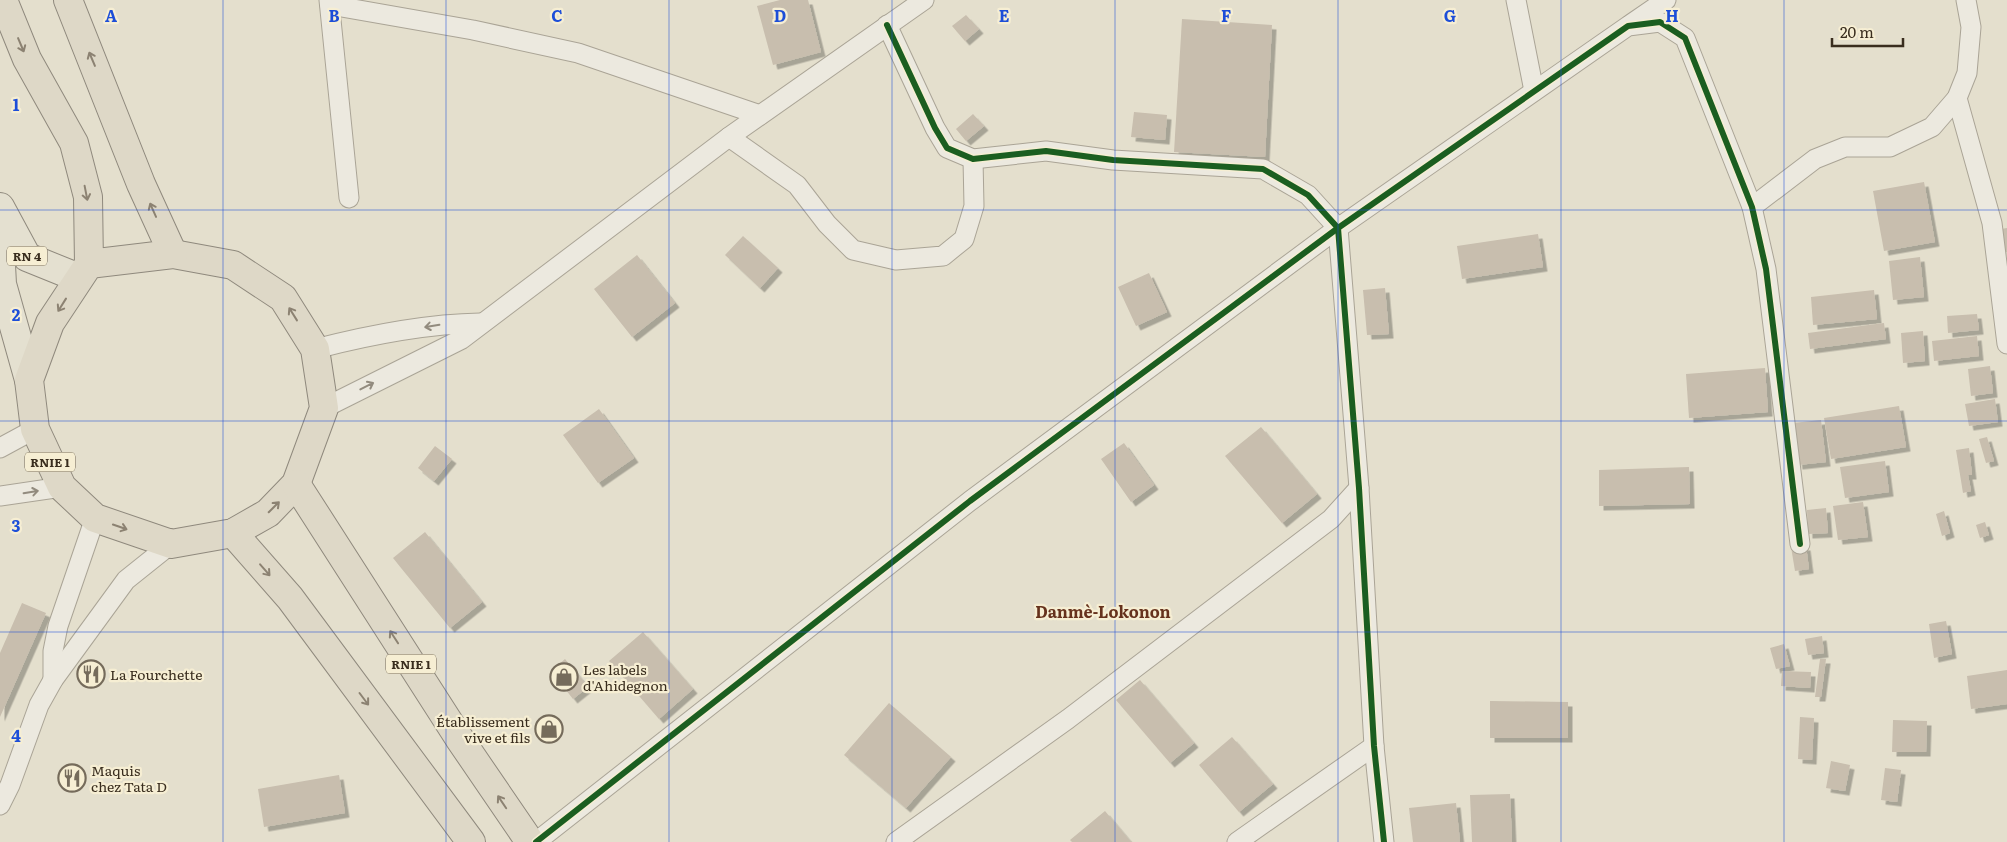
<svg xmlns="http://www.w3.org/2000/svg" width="2007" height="842" font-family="Literata,serif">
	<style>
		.building { fill: #c8beae; filter: url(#shadow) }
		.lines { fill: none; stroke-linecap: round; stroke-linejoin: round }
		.minor-casing { stroke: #aaa496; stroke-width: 21 }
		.primary-casing { stroke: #8f897d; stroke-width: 30 }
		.trunk-casing { stroke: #8f897d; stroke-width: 30 }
		.minor { stroke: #ece9df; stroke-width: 19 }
		.primary { stroke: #e4e0d0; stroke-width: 28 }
		.trunk { stroke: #ded8c7; stroke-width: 28 }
		.cycleway-casing { stroke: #f6eed3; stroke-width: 9 }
		.cycleway { stroke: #1b5e20; stroke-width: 6 }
		.oneway { stroke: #8c8272 }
		.oneway2 { stroke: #928b7e }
		.grid { fill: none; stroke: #1d4ed8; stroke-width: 1; stroke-opacity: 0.55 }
		.labels { text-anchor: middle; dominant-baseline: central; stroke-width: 4.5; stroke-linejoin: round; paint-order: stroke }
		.shield { fill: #f6eed3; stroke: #726754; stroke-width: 1 }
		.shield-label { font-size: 12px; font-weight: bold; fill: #392d1e }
		.poi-label { font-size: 14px; fill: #392d1e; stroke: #f6eed3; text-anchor: start }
		.quarter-label { font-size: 16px; font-weight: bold; fill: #66321d; stroke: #f6eed3 }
		.grid-label { font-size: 16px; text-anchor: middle; font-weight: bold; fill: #1d4ed8; stroke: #f6eed3; stroke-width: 4.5; stroke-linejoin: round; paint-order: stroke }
	</style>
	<defs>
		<filter id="shadow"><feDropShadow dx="4.5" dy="4.5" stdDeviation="0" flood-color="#0004"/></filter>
	</defs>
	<rect width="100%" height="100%" fill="#e4dfcd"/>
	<g class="building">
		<polygon points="780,0 808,0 821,52 773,65 757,6"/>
		<polygon points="966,15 979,29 965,41 952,26"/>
		<polygon points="1182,19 1272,25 1265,157 1174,152"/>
		<polygon points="1134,112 1167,115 1165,140 1131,137"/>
		<polygon points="973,114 984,126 966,141 956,129"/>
		<polygon points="1924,182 1935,242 1884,251 1873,191"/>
		<polygon points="2007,228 2007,252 2003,253 2001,229"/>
		<polygon points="1538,234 1543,267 1462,279 1457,246"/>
		<polygon points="743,236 778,268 760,288 725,255"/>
		<polygon points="637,255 675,303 632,337 594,289"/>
		<polygon points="1920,257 1924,297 1893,300 1889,261"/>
		<polygon points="1149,273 1167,312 1136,326 1118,287"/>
		<polygon points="1385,288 1389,334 1367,335 1363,290"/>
		<polygon points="1874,290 1877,319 1813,325 1811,297"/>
		<polygon points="1977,314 1979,330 1948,333 1947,316"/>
		<polygon points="1884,323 1886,339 1810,349 1808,333"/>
		<polygon points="1923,331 1925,361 1903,363 1901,333"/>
		<polygon points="1977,336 1979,356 1934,361 1932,341"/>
		<polygon points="1990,366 1993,393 1971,396 1968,369"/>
		<polygon points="1765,368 1768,412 1689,418 1686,374"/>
		<polygon points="1995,399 1998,422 1969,426 1965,404"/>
		<polygon points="1899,406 1906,447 1831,459 1824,418"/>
		<polygon points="599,409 634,458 598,483 563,435"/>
		<polygon points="1821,420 1826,462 1798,465 1793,423"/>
		<polygon points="1261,427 1317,494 1282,523 1225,456"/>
		<polygon points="1987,437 1994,461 1986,463 1979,439"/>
		<polygon points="1124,443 1154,485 1131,502 1101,459"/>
		<polygon points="435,446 452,459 434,481 418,468"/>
		<polygon points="1969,448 1972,475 1968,475 1971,491 1963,493 1956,450"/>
		<polygon points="1885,461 1889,492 1845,498 1840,467"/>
		<polygon points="1689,467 1690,504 1599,506 1599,470"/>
		<polygon points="1863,502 1868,537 1838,540 1833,506"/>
		<polygon points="1826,508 1828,533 1808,534 1807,510"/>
		<polygon points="1944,511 1950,533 1942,536 1936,514"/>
		<polygon points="1985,522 1989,535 1980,538 1976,525"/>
		<polygon points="425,532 482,602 450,628 393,558"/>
		<polygon points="1806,546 1809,569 1795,571 1791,547"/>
		<polygon points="22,603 46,613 0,717 0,653"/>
		<polygon points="1946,621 1952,654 1934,658 1929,624"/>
		<polygon points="643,632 693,689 659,719 609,661"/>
		<polygon points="1822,636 1824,653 1808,655 1805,639"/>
		<polygon points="1784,644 1790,666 1776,669 1770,648"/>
		<polygon points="565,659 588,687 573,699 551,671"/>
		<polygon points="1820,659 1826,659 1821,697 1815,697"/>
		<polygon points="2007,670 2007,704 1971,709 1967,676"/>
		<polygon points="1782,671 1811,672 1810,688 1781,686"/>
		<polygon points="1140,680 1194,743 1170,763 1116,700"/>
		<polygon points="1490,701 1568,702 1568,738 1490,738"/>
		<polygon points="889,703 951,757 906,808 844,755"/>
		<polygon points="1800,717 1814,718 1812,760 1798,759"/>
		<polygon points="1893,720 1927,721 1926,752 1892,752"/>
		<polygon points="1232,737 1273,784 1239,812 1199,765"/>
		<polygon points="1831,761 1850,765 1845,791 1826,788"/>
		<polygon points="1885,768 1901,770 1897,802 1881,800"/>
		<polygon points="339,775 345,813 264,827 258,789"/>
		<polygon points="1510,794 1512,842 1472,842 1470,795"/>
		<polygon points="1456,803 1460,842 1413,842 1409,808"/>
		<polygon points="1105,811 1131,842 1072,842 1070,840"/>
	</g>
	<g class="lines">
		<g class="minor-casing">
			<g id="minor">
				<polyline points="329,0 349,198"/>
				<polyline points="1516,0 1534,91"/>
				<polyline points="330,5 473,30 578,53 760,115"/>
				<polyline points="1631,24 1666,0"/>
				<polyline points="887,25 935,128 947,148 973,159 1046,151 1113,160 1263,169 1308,195 1338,228 1359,488 1374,746 1384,842"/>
				<polyline points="1957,98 1992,223 2007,344"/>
				<polyline points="729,137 797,185 827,224 853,250 896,260 943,256 964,239 974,206 973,159"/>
				<polyline points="1752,207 1815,159 1845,147 1890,147 1932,127 1957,98 1967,73 1971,27 1966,0"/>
				<path d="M315,349C369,335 424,324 480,323"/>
				<polyline points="324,408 462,339 729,137 924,0"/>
				<polyline points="0,448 35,429"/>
				<polyline points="0,496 62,487"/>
				<polyline points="53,680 53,651 58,626 95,518"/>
				<polyline points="0,805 10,785 39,705 53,680 126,580 171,544"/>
				<polyline points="536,842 970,501 1338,228 1628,26 1660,22 1685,38 1752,207 1766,269 1800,544"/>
				<polyline points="896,842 1068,719 1331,519 1359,488"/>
				<polyline points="1237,842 1374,746"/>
			</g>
		</g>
		<g class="primary-casing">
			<g id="primary">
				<polyline points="0,207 27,257 79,278"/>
				<polyline points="0,246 2,284 29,380"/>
			</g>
		</g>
		<g class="trunk-casing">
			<g id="trunk">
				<polyline points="3,0 27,59 74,143 88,197 89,264 50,323 29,380 35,429 62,487 95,518 171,544 233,533 268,513 296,484 324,408 315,349 283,298 233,265 173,254 89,264"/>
				<polyline points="68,0 141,184 173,254"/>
				<polyline points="296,484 459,738 530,842"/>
				<polyline points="233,533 290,598 471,842"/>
			</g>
		</g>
		<use href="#minor" class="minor"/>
		<use href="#primary" class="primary"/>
		<use href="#trunk" class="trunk"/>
		<g class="cycleway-casing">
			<g id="cycleway">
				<polyline points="887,25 935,128 947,148 973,159 1046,151 1113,160 1263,169 1308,195 1338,228 1359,488 1374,746 1384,842"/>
				<polyline points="536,842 970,501 1338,228 1628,26 1660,22 1685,38 1752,207 1766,269 1800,544"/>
			</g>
		</g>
		<use href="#cycleway" class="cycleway"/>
	</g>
	<defs><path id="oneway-shaft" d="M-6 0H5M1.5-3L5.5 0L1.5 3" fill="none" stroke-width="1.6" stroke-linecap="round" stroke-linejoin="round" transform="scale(1.25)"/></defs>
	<g class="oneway">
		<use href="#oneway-shaft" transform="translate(21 45) rotate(67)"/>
		<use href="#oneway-shaft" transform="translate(92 59) rotate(-113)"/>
		<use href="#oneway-shaft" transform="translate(86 193) rotate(79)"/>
		<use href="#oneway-shaft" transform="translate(153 210) rotate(-114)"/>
		<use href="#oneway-shaft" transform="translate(62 305) rotate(122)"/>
		<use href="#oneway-shaft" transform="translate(293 314) rotate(-122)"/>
		<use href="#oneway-shaft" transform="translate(274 507) rotate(-45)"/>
		<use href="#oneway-shaft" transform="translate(120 527) rotate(19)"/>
		<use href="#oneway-shaft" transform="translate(265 570) rotate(49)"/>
		<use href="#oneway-shaft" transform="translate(394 637) rotate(-123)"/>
		<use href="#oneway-shaft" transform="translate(364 699) rotate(53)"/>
		<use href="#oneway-shaft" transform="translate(502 802) rotate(-124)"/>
	</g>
	<g class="oneway2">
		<use href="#oneway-shaft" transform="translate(432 326) rotate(171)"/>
		<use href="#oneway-shaft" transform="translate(367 386) rotate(-27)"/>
		<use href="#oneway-shaft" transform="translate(31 492) rotate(-9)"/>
	</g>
	<path class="grid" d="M223,0V842M446,0V842M669,0V842M892,0V842M1115,0V842M1338,0V842M1561,0V842M1784,0V842M0,210H2007M0,421H2007M0,632H2007"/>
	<defs>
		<g id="restaurant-ring" transform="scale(1.4375)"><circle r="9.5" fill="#f6eed3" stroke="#756b5b" stroke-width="1.5"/><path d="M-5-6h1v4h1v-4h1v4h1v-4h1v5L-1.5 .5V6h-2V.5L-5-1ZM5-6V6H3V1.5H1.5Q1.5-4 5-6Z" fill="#756b5b"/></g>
		<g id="shop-ring" transform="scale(1.4375)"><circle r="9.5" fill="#f6eed3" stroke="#756b5b" stroke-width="1.5"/><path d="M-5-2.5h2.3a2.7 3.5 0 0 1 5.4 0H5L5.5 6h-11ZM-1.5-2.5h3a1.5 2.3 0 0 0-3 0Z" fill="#756b5b"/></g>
	</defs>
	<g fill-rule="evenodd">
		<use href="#restaurant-ring" x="91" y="674"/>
		<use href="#shop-ring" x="564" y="677"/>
		<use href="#shop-ring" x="549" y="729"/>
		<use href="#restaurant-ring" x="72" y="778"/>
	</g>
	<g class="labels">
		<g class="shield">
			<rect x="7" y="246.5" width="40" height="19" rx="4"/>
			<rect x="25" y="452.5" width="50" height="19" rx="4"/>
			<rect x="386" y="654.5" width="50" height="19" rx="4"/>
		</g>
		<g class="shield-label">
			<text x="27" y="256">RN 4</text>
			<text x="50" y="462">RNIE 1</text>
			<text x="411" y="664">RNIE 1</text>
		</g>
		<g class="poi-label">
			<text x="583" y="669">Les labels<tspan x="583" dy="16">d'Ahidegnon</tspan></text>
			<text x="110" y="674">La Fourchette</text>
			<text x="530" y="721" text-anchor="end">Établissement<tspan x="530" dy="16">vive et fils</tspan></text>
			<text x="91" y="770">Maquis<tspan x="91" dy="16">chez Tata D</tspan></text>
		</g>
		<g class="quarter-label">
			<text x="1103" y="611">Danmè-Lokonon</text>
		</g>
	</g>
	<g class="grid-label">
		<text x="111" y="22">A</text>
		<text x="334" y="22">B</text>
		<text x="557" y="22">C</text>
		<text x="780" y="22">D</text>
		<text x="1004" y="22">E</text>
		<text x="1226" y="22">F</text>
		<text x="1450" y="22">G</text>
		<text x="1672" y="22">H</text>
		<text x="16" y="111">1</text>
		<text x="16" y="321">2</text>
		<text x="16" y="532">3</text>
		<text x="16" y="742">4</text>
	</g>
	<path d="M1832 38v8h71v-8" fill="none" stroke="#392d1e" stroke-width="2.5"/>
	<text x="1840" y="38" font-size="15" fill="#392d1e" stroke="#f6eed3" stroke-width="4" paint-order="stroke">20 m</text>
</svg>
